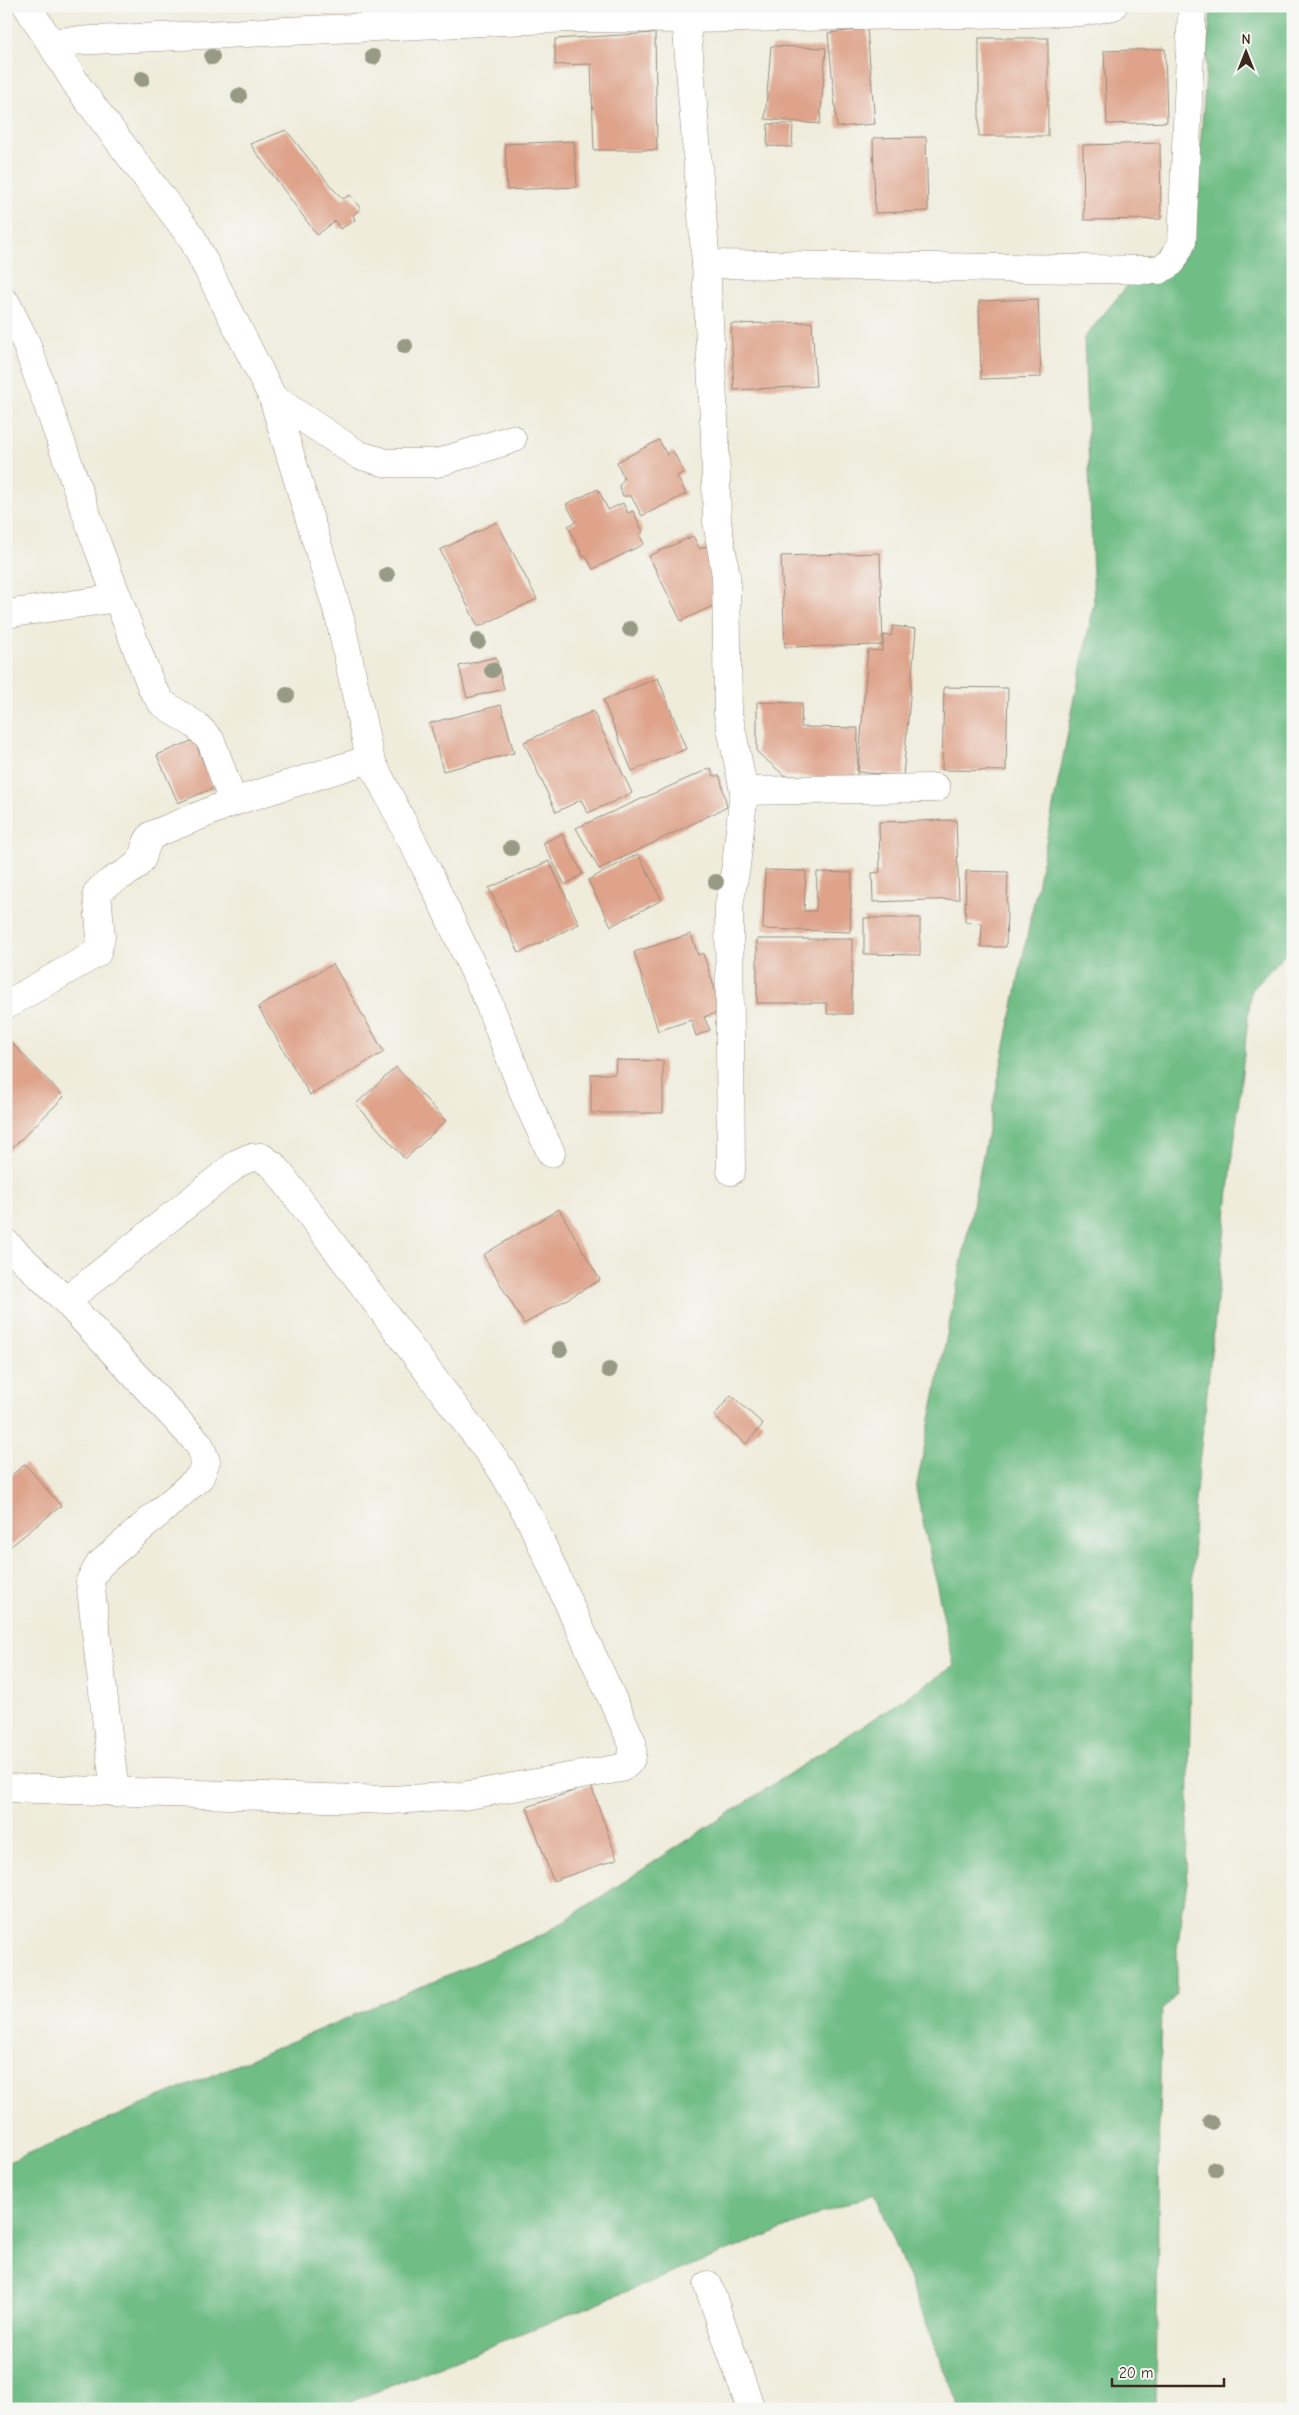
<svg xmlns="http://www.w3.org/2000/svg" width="1299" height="2415" font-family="'Comic Neue',sans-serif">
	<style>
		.forest { fill: #6fbd86; stroke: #557452 }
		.building { fill: #dea38a }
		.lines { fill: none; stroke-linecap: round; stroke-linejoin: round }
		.minor-casing { stroke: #958b7c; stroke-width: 29 }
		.minor { stroke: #fff; stroke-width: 28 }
		.tree { fill: #979a85 }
	</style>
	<rect width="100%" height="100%" fill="#f6f6f2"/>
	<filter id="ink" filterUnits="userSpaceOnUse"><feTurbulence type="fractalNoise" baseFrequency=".02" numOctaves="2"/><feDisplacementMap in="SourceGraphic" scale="10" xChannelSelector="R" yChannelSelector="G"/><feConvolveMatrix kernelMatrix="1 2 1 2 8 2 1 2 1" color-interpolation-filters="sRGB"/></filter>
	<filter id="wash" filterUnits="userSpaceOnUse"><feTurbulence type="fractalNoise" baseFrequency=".0096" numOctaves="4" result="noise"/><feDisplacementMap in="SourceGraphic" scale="20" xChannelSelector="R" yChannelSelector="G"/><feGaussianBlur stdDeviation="1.12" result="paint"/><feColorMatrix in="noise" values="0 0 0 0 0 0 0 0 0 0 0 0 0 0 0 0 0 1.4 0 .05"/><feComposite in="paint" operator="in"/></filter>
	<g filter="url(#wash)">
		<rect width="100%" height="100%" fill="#efecdb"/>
		<polygon class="forest" points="1211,6 1293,6 1293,946 1251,990 1194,1510 1187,1882 1177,1950 1177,1995 1162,2010 1159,2117 1156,2409 960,2409 875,2192 333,2409 6,2409 6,2163 544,1934 954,1666 916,1489 1094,603 1084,338 1196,203"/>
		<g id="blocks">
			<g class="building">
				<polygon points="867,29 875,124 837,127 828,33"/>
				<polygon points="655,33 657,150 594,150 591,64 555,65 555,39"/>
				<rect x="979" y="38" width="69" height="98"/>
				<polygon points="771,46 826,48 820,124 765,119"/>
				<polygon points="1165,49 1167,122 1107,124 1104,51"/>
				<polygon points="768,124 793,124 792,147 767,146"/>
				<polygon points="286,130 333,189 343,199 350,195 361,209 353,215 355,220 340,229 335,221 317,235 250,144"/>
				<polygon points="926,137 928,211 875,213 873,138"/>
				<polygon points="574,141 577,187 507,190 505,144"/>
				<polygon points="1160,143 1161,219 1084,220 1083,145"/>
				<polygon points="1038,299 1041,377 981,379 979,301"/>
				<polygon points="812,322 816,386 734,390 731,324"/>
				<polygon points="659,440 667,455 673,451 684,472 677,476 686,494 642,516 631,496 623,496 619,486 624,479 617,462"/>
				<polygon points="598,489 608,510 623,503 628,513 633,511 643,532 639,534 644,544 593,569 586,556 583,557 568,526 576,522 566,504"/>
				<polygon points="497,522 537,599 478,627 440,550"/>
				<polygon points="693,536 700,549 708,545 723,601 681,621 649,556"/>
				<polygon points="880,553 883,645 785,647 781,556"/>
				<polygon points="893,626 916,629 903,776 858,772 868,650 882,651 884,635 891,636"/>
				<polygon points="496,657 504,689 467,698 459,666"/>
				<polygon points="658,678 686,749 632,771 603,700"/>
				<polygon points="944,687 1008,688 1006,771 942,770"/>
				<polygon points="757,702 802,703 801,727 858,728 857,778 785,776 757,752"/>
				<polygon points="501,705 514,753 443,771 430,723"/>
				<polygon points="593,711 632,793 588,813 581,800 556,812 524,742"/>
				<polygon points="194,740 214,788 178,803 157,755"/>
				<polygon points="711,768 713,776 720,776 727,807 599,869 576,828"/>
				<polygon points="956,820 959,899 873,902 872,873 880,872 879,822"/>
				<polygon points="562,834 583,874 565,885 543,843"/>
				<polygon points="638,854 662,900 611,926 588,880"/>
				<polygon points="549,861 579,924 519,953 489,888"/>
				<polygon points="765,870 806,871 804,911 816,911 817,872 852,873 850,932 763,929"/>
				<polygon points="966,871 1008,872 1006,947 981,947 982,923 965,922"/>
				<polygon points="864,918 920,918 920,955 864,954"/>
				<polygon points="691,934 698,955 703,953 722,1011 704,1017 710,1030 696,1036 691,1020 658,1031 634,952"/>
				<polygon points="757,939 852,939 852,1014 827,1014 827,1003 757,1003"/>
				<polygon points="333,964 384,1052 310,1095 258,1007"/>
				<polygon points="10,1041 64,1097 8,1152 6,1045"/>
				<polygon points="616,1060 663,1061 663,1113 591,1113 591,1074 615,1074"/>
				<polygon points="396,1067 446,1121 405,1159 356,1104"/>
				<polygon points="559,1209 600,1280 524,1324 483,1255"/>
				<polygon points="731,1395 763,1424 746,1444 714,1416"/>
				<polygon points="25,1464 61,1506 6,1550 6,1480"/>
				<polygon points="591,1785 617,1859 553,1881 527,1807"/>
			</g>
		</g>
	</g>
	<g filter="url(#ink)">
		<use href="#blocks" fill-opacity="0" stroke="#958b7c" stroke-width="1"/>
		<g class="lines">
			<g class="minor-casing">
				<g id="minor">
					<polyline points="27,6 50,42 571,18 686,19 1082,12 1113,6"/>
					<polyline points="686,19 706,264 715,440 717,522 726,576 728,713 744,791 936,788"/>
					<polyline points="50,42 79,88 192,238 273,398 340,619 370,759 427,870 486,996 527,1101 551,1153"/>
					<polyline points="706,264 1159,270 1172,262 1182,242 1192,6"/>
					<polyline points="6,303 26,343 98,547 152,688 162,703 197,726 211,741 233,802"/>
					<polyline points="273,398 359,455 387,463 437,463 512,439"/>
					<polyline points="6,614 118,598"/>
					<path d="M6,1005L97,953L101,937L97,893C109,878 132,874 141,860C146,850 143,846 152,835L233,802L370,759"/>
					<polyline points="731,1171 729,906 736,866 744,791"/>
					<polyline points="6,1243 66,1301 199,1444 206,1461 200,1477 99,1565 90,1581 115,1793"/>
					<path d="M6,1788L389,1800L463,1796L621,1768C632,1762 634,1755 632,1742L531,1521L502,1470L274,1166L261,1157L249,1158L238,1163L66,1301"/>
					<polyline points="708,2285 751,2409"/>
				</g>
			</g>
			<use href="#minor" class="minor"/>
		</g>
		<g class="tree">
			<circle cx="212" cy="57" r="8"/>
			<circle cx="373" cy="57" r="8"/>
			<circle cx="142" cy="79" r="8"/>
			<circle cx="239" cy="96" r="8"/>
			<circle cx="405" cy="346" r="8"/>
			<circle cx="387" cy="575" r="8"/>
			<circle cx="630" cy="629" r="8"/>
			<circle cx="478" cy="641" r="8"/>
			<circle cx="492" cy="670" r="8"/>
			<circle cx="287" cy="695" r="8"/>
			<circle cx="511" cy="848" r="8"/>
			<circle cx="716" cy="882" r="8"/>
			<circle cx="560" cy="1349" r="8"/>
			<circle cx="609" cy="1370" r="8"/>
			<circle cx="1211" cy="2122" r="8"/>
			<circle cx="1215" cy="2169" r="8"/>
		</g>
	</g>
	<rect width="1299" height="2415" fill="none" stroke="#f6f6f2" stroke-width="25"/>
	<g transform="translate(1246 52)" stroke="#f6f6f2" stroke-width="4" paint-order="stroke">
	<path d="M0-4L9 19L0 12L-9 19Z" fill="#3b2a1e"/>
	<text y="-8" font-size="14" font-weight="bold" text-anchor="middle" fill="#3b2a1e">N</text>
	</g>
	<path d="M1112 2378v8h112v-8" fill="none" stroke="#3b2a1e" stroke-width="2.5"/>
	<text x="1119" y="2378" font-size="15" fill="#3b2a1e" stroke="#f6f6f2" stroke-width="4" paint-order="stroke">20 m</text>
</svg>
